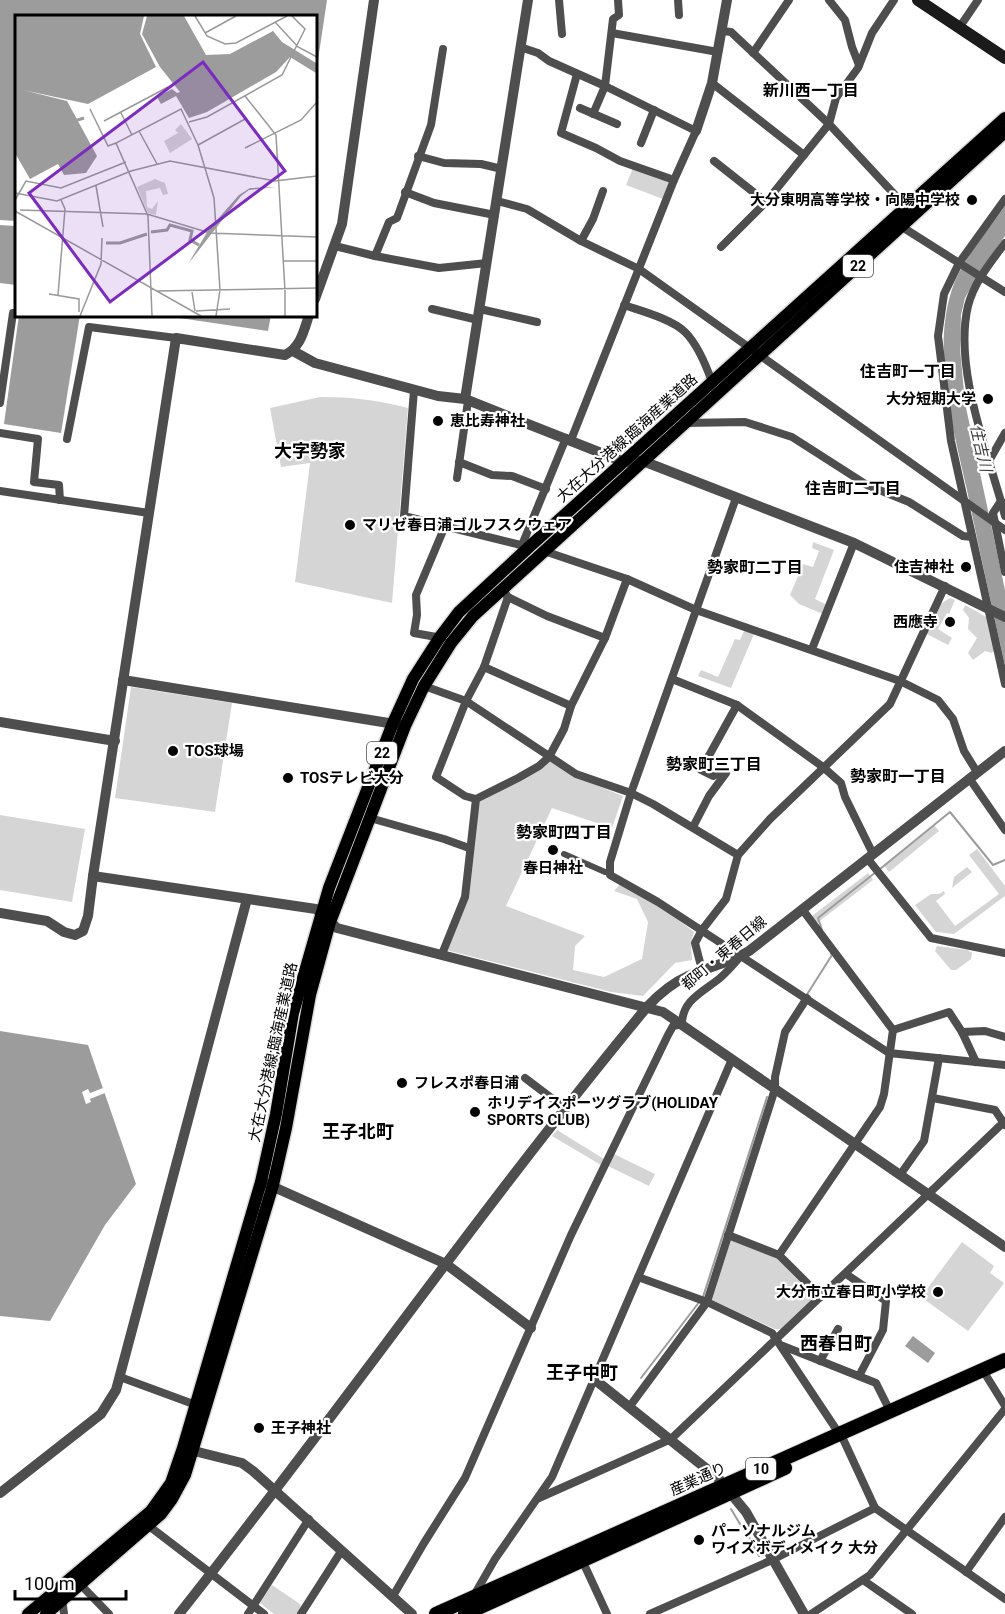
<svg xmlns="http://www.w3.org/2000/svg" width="1005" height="1614" font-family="Roboto,'Noto Sans JP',sans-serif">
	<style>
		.green { fill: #d5d5d5 }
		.water { fill: #9c9c9c }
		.pier { fill: #fff }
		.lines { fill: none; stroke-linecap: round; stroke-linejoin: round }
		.stream { stroke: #9c9c9c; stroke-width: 2 }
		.primary-casing { stroke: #dbdbdb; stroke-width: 15 }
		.trunk-casing { stroke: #dbdbdb; stroke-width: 16 }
		.pedestrian { stroke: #4e4e4e; stroke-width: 6 }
		.minor { stroke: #4e4e4e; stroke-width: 8 }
		.tertiary { stroke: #4e4e4e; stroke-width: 10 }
		.secondary { stroke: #1b1b1b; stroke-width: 12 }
		.primary { stroke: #000; stroke-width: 12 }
		.trunk { stroke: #000; stroke-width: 14 }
		.poi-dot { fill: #000; stroke: #fff; stroke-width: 2 }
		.labels { text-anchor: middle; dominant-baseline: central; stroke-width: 4.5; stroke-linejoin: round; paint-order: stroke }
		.shield { fill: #fff; stroke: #4c4c4c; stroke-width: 1.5 }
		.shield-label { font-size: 14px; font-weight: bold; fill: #000 }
		.poi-label { font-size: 15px; font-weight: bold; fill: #000; stroke: #fff; text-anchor: start }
		.street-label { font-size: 15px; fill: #000; stroke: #fff }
		.neighbourhood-label { font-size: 16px; font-weight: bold; fill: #000; stroke: #fff }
		.water-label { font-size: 16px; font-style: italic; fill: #3d3d3d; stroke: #fff }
		.quarter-label { font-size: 18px; font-weight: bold; fill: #000; stroke: #fff }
		.inset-river { fill: none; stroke: #9c9c9c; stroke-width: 3 }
		.inset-road { fill: none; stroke: #999; stroke-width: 1.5 }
		.view { fill: #7b2cbf; fill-opacity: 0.15; stroke: #7b2cbf; stroke-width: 3 }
		.inset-edge { fill: none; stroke: #000; stroke-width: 3 }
	</style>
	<rect width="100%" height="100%" fill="#fff"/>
	<g class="green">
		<polygon points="633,168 668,182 669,185 663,199 626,185"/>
		<path d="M320,397C351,397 378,400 408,408L392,603L295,582L310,463L281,467L270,408Z"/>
		<polygon points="813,542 834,550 815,599 827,605 823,614 799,604 790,595 803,564 813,567 819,551 812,548"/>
		<polygon points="950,598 955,600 949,614 947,613 938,629 952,638 948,645 925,633 936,607"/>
		<polygon points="965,605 988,618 995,649 992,653 985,651 973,660 968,653 977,638 968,629 969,618 963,610"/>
		<polygon points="744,631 754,634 731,688 698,676 701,670 718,677 735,639 740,640"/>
		<polygon points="131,687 232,703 215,812 115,798"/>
		<polygon points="549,761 576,777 623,796 612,828 552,808 506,906 585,936 575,946 573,970 604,977 642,959 648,922 637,899 614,891 620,884 660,906 694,932 691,942 692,960 675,963 643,996 611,992 446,950 468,898 479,800"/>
		<polygon points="0,815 85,829 72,902 0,890"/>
		<polygon points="934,825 939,831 889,872 884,865"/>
		<polygon points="977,849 1005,886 1005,896 954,934 936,932 915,905 931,894 939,894 944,891 945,894 936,901 955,926 999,894 969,855"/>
		<polygon points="967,867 972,872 952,888 954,877"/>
		<polygon points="868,873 873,880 817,923 812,916"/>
		<polygon points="937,946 968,950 972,953 971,959 956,970 951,970 935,951"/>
		<polygon points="557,1130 604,1159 601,1165 552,1136"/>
		<polygon points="614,1154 655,1174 649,1186 608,1166"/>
		<polygon points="731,1240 777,1258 815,1298 782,1329 775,1329 712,1300"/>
		<polygon points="962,1242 994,1266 990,1273 1004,1283 968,1331 921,1297"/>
		<polygon points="272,1585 300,1604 301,1608 297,1614 274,1614 260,1603"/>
	</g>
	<g class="water">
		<polygon points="0,0 327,0 315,80 315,16 16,16 16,221 0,220"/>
		<path d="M1005,206V236L981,270L965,298L961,315L960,349L965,403L1005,590V665C992,607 979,549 967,490C954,431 933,356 950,296C959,262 985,234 1005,206Z"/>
		<polygon points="0,225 16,226 16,285 0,283"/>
		<polygon points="19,315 80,315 61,433 4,424"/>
		<polygon points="159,315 271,315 268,331"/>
		<polygon points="0,1031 88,1045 136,1184 105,1225 50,1321 0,1316"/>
		<polygon points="913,1336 935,1353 928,1363 905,1346"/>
	</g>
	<polygon class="pier" points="103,1088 105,1093 90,1099 91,1102 86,1104 82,1092 88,1089 90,1093"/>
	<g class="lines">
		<g class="stream">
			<polyline points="880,869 950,812 993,865 1005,860"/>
			<polyline points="822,930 818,918 876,872"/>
			<polyline points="806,996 832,955 831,953"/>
			<polyline points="703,1297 767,1097"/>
			<polyline points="641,1378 700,1301"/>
			<polyline points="731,1509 743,1529"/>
			<polyline points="749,1537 759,1556"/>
		</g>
		<g class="primary-casing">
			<g id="primary">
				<polyline points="28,1614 151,1511 171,1483 183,1448 261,1182 276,1114 293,1013 329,888 393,723 413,679 440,637 459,612 529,547 1005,118"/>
				<polyline points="46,1614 161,1514 172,1499 185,1475 273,1185 286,1128 310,995 330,922 405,726 424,686 451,643 473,616 1005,132"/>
			</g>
		</g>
		<g class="trunk-casing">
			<g id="trunk">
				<polyline points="436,1614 1005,1360"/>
				<polyline points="465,1614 785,1468"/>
			</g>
		</g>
		<polyline class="pedestrian" points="564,854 605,872"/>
		<g class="minor">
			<polyline points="559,0 562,34"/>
			<polyline points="678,0 679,15"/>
			<polyline points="829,0 845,20 852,47 859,65"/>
			<polyline points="959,28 978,0"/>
			<polyline points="722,31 731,32 829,124 909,210"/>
			<polyline points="612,33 718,52"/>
			<polyline points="520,47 538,53 549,61 605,86 696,131 674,180 571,440"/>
			<polyline points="753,53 789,0"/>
			<polyline points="577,74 561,133 596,148 620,161 674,180"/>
			<polyline points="712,83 804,155"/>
			<polyline points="580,108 617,124"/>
			<polyline points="593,114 605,86 613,19 619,15 618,0"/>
			<polyline points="641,143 654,110"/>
			<polyline points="418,156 444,163 481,164 502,169"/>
			<polyline points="714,161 766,202"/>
			<polyline points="405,192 434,203 495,215"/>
			<polyline points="1005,199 959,263 944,294 938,336 951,441 1005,684"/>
			<polyline points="497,201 527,209 581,241 639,269 1005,530"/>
			<polyline points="899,225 1005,292"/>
			<polyline points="581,241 593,219 603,191"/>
			<path d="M1005,243C991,262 974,282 968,306C953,369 989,455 1005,516"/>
			<polyline points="335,246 375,256 439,268 487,263"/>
			<polyline points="721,247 766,202 829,124 836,98 858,68 872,33 894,0"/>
			<polyline points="375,256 389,222 397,218 431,125 443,49"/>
			<path d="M624,305C641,311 672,319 685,332C698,345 706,365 712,382"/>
			<polyline points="432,309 478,320"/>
			<polyline points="480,309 537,322"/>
			<polyline points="414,390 404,516 529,547"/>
			<polyline points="0,403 13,313"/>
			<polyline points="684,423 745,422 792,437 867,485 909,502 963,536 972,537"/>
			<polyline points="0,433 38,439 34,482 59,485 60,500"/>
			<polyline points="67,439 89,327 176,338"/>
			<polyline points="989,461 1005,433"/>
			<polyline points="459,462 492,475 512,476 546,489"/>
			<polyline points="457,478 468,401"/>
			<polyline points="0,491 149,513"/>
			<polyline points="736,498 631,793 610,862 610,875 658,902 889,1053 1005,1065"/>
			<polyline points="1001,501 993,513 1005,572"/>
			<polyline points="522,545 566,438"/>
			<polyline points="544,551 627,579 696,610 900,681 938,700 953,719 964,751 977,772"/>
			<polyline points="505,593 508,597 547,616 605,638"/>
			<polyline points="442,638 414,633 417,615 416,595 445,526"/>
			<polyline points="812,649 854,543"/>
			<polyline points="484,667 571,706"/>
			<polyline points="672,679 737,705 823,767 841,783 845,797 873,854"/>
			<polyline points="424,686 466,701 576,774 631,793 653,804 738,855"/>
			<polyline points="969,778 1005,830"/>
			<polyline points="476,799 465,796 436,777 466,701 484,667 508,597"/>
			<polyline points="370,818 444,839 469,848"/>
			<polyline points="693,827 709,796 726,773 721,771 713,776 701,770 737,705"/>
			<polyline points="867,858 931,938 1005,953"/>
			<polyline points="802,909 893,1030 884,1094 880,1107 779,1255 821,1297"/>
			<polyline points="442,954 465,897 476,799 518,778 539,766 549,757 564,729 571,706 605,638 627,579"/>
			<polyline points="702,970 695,943 702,930 726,899 738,855 770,819 890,704 945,586"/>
			<polyline points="893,1030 949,1012 962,1032"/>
			<polyline points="976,1062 962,1032 985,1031 1005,1037"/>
			<polyline points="525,1078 566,1109"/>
			<polyline points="933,1098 995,1110 1005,1125"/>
			<polyline points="900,1175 924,1141 939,1058"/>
			<polyline points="728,1235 779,1255"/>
			<polyline points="846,1274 886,1301 883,1330 859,1376"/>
			<polyline points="638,1277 707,1302 772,1333 844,1441 875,1508 1005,1599"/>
			<polyline points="783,1346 876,1383 890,1411"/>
			<polyline points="820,1361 838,1329"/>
			<polyline points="120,1377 196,1405"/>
			<polyline points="987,1377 1005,1406"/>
			<polyline points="630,1406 707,1302 775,1089 775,1077 785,1032 807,998"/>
			<polyline points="539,1498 671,1439 1005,1121"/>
			<polyline points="149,1526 264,1614"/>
			<polyline points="582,1560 607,1614"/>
			<polyline points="966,1572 1005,1517"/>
			<polyline points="863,1580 912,1614"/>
			<polyline points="77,1581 109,1614"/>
			<path d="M393,1596L424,1543L465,1478L571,1235L668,1035L673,1026L682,1024C682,1000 703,992 720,978C727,972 734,964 740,957"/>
			<polyline points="473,1597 495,1559 552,1477 732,1059"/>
			<polyline points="62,1598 64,1614"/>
			<polyline points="248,1614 309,1519"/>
			<polyline points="301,1614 342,1550"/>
			<polyline points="650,1614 772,1560 875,1508"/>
			<polyline points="811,1614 870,1575 1005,1409"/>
		</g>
		<g class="tertiary">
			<polyline points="696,131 712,83 727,0"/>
			<polyline points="315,299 342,224 374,0"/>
			<path d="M309,315C304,330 301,347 285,355L176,338L93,876L316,909L337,928L663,1012L1005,1247"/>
			<polyline points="293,351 315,363 438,396 465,399 624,462 642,461 648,463 854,543 1005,617"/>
			<polyline points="465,399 528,0"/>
			<polyline points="123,680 401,725"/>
			<polyline points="0,722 115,741"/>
			<polyline points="0,913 47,921 64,932 75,935 83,931 88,916 93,876"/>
			<polyline points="267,1184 446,1264 531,1328"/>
			<polyline points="594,1379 718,1478 746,1512 804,1614"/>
			<polyline points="186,1449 242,1463 253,1471 412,1614"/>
			<polyline points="0,1493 101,1414 116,1390 247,899"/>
			<path d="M179,1614C338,1414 484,1204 647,1007C659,994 672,983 688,976C708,967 730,963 749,951L1005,751"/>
		</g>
		<polyline class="secondary" points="918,0 1005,58"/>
		<use href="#primary" class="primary"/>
		<use href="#trunk" class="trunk"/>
	</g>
	<g class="poi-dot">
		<circle cx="972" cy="200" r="6"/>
		<circle cx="988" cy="399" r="6"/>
		<circle cx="438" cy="421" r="6"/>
		<circle cx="350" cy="525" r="6"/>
		<circle cx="966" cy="567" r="6"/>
		<circle cx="950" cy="622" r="6"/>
		<circle cx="173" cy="751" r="6"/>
		<circle cx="288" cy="778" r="6"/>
		<circle cx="553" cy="850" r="6"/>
		<circle cx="402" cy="1083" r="6"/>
		<circle cx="475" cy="1112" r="6"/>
		<circle cx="938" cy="1292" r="6"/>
		<circle cx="259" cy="1428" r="6"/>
		<circle cx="699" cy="1540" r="6"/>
	</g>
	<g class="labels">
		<g class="shield">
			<rect x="843" y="255" width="30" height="22" rx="4.5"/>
			<rect x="367" y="742" width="30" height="22" rx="4.5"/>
			<rect x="746" y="1458" width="30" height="22" rx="4.5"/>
		</g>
		<g class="shield-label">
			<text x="858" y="266">22</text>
			<text x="382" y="753">22</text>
			<text x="761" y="1469">10</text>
		</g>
		<g class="poi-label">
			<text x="960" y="200" text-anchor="end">大分東明高等学校・向陽中学校</text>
			<text x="976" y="399" text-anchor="end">大分短期大学</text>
			<text x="450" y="421">恵比寿神社</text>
			<text x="362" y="525">マリゼ春日浦ゴルフスクウェア</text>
			<text x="954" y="567" text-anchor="end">住吉神社</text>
			<text x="938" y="622" text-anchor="end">西應寺</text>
			<text x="185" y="751">TOS球場</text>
			<text x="300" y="778">TOSテレビ大分</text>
			<text x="553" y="868" text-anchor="middle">春日神社</text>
			<text x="414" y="1083">フレスポ春日浦</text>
			<text x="487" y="1103">ホリデイスポーツグラブ(HOLIDAY<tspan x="487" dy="17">SPORTS CLUB)</tspan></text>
			<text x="926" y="1292" text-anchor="end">大分市立春日町小学校</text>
			<text x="271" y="1428">王子神社</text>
			<text x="711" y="1531">パーソナルジム<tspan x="711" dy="17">ワイズボディメイク 大分</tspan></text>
		</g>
		<g class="street-label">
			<text transform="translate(627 438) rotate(-42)">大在大分港線;臨海産業道路</text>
			<text transform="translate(724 953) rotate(-40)">都町・東春日線</text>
			<text transform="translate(273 1052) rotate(-78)">大在大分港線;臨海産業道路</text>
			<text transform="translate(698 1479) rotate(-24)">産業通り</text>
		</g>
		<g class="neighbourhood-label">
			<text x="811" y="90">新川西一丁目</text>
			<text x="908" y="371">住吉町一丁目</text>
			<text x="853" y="488">住吉町二丁目</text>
			<text x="755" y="567">勢家町二丁目</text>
			<text x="714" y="764">勢家町三丁目</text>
			<text x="898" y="776">勢家町一丁目</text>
			<text x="564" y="832">勢家町四丁目</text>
		</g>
		<g class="water-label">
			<text transform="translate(981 448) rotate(77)">住吉川</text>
		</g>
		<g class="quarter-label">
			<text x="310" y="450">大字勢家</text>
			<text x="358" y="1131">王子北町</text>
			<text x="836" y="1343">西春日町</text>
			<text x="582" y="1372">王子中町</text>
		</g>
	</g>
	<g transform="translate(15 15)">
		<rect width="302" height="302" fill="#fff"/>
		<path d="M166,109L177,124L155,138L149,126L163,118L160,115ZM140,164L150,168L153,179L148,180L145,173L131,176L132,192L137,194L143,186L141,200L133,198L122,172Z" fill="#d5d5d5"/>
		<path d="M0,1H129L125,19L141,52L73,89L8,75L52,86L82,141L71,158L49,160L43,149L15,164L0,138ZM132,1H169L191,40L215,39L258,16L267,27L301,48V58L275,42L261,57L192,97L174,103L161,81L146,89L142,82L157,74L162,78L165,77L145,52L127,19ZM261,172L234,175L226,181L173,249L194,214L224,180L235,173Z" fill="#9c9c9c"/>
		<path class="inset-river" d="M0,102L21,118L69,103M0,130L14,158M136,217L152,215L155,210L177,216L175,225L184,230M91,228H105L132,219"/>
		<path class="inset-road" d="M180,1L192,21L210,29L221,28L272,1M260,7L283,32L302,42M190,18L221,1M230,81L261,120L270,276M75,94L93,131L101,128M106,98L117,120M89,106L153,72M174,107L192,102L267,60L290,14L277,1M124,116L142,149M183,130L232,103M230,133L286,105L302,87M81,171L88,212M0,178L42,186L116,156L155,146L260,166L302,161M0,185L11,166L46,173L111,147M5,195L132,199L195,218L302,222M0,196L186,301M269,246H302M142,276L302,273M270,276V301M177,277L180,296M34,279L64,284V297M43,280L50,194L46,185M181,296L215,294M65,301L86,249L87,223M137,301L133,201L101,128L166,94L183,130L199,183L205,275M201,301L205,275"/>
		<path class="view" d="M188,47L270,156L95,287L14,178Z"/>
		<rect width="302" height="302" class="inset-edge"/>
	</g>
	<path d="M15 1590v9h111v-9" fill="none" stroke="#000000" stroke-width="3"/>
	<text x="24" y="1590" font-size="18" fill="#000000" stroke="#ffffff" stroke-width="4.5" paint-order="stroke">100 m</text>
</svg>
